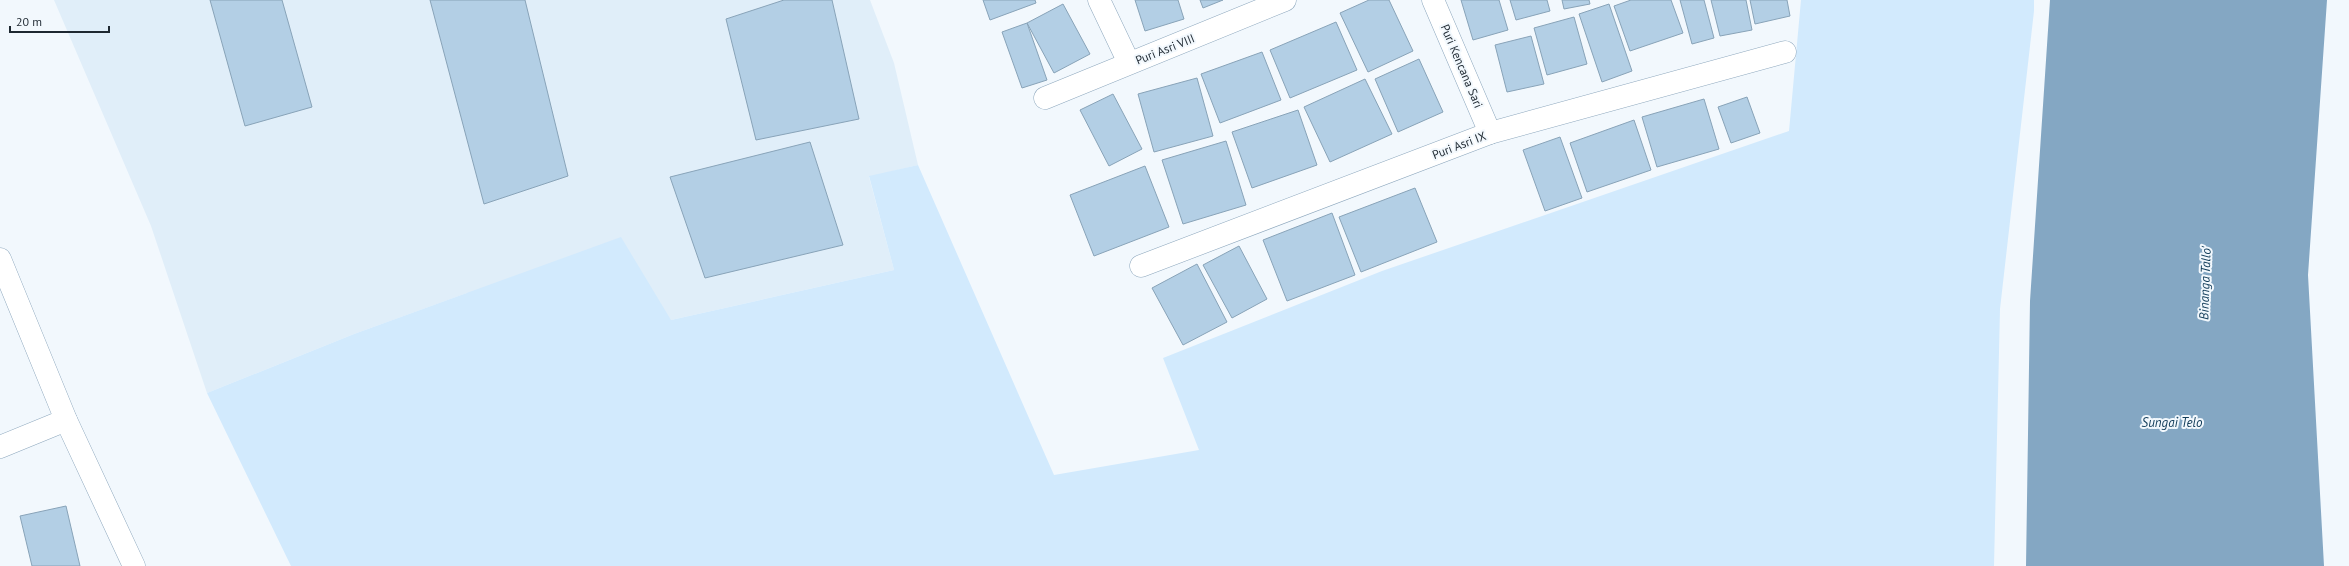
<svg xmlns="http://www.w3.org/2000/svg" width="2349" height="566" font-family="'PT Sans',sans-serif">
	<style>
		.built { fill: #e0eef9 }
		.green { fill: #d2eafd }
		.water { fill: #84a7c3 }
		.building { fill: #b3cfe5; stroke: #88a3b8 }
		.lines { fill: none; stroke-linecap: round; stroke-linejoin: round }
		.minor-casing { stroke: #8da7bd; stroke-width: 23 }
		.minor { stroke: #fff; stroke-width: 22 }
		.labels { text-anchor: middle; dominant-baseline: central; stroke-width: 4; stroke-linejoin: round; paint-order: stroke }
		.street-label { font-size: 12px; fill: #1e2831; stroke: #f2f8fd }
		.water-label { font-size: 13px; font-style: italic; fill: #123d5a; stroke: #f2f8fd }
	</style>
	<rect width="100%" height="100%" fill="#f2f8fd"/>
	<polygon class="built" points="54,0 870,0 894,63 918,165 869,177 894,270 671,320 467,293 354,334 207,393 151,226"/>
	<polygon class="green" points="1801,0 2034,0 2034,11 2000,309 1994,566 291,566 207,393 354,334 621,237 671,320 894,270 869,176 918,165 1054,475 1199,450 1163,358 1382,271 1789,131"/>
	<polygon class="water" points="2050,0 2327,0 2308,275 2324,566 2026,566 2030,301"/>
	<g class="building">
		<polygon points="210,0 282,0 312,107 245,126"/>
		<polygon points="430,0 525,0 568,176 484,204"/>
		<polygon points="784,0 832,0 859,119 756,140 726,19"/>
		<polygon points="983,0 1035,0 1036,3 990,20"/>
		<polygon points="1135,0 1178,0 1184,19 1145,31"/>
		<polygon points="1200,0 1223,0 1203,8"/>
		<polygon points="1369,0 1389,0 1413,51 1368,72 1340,13"/>
		<polygon points="1461,0 1499,0 1508,30 1473,40"/>
		<polygon points="1510,0 1547,0 1550,11 1516,20"/>
		<polygon points="1562,0 1589,0 1590,4 1564,9"/>
		<polygon points="1631,0 1671,0 1683,33 1630,51 1614,6"/>
		<polygon points="1680,0 1704,0 1714,38 1692,44"/>
		<polygon points="1711,0 1746,0 1752,30 1720,36"/>
		<polygon points="1750,0 1787,0 1790,16 1755,24"/>
		<polygon points="1063,4 1090,54 1054,73 1027,23"/>
		<polygon points="1609,4 1632,71 1602,82 1579,14"/>
		<polygon points="1574,17 1587,64 1547,75 1534,28"/>
		<polygon points="1336,22 1357,70 1290,98 1270,50"/>
		<polygon points="1027,23 1047,80 1022,88 1002,32"/>
		<polygon points="1531,36 1544,84 1507,92 1495,45"/>
		<polygon points="1262,52 1281,100 1220,123 1201,74"/>
		<polygon points="1419,59 1443,112 1398,132 1375,79"/>
		<polygon points="1197,78 1213,136 1154,152 1138,94"/>
		<polygon points="1365,79 1392,134 1330,162 1304,107"/>
		<polygon points="1113,94 1142,149 1109,166 1080,110"/>
		<polygon points="1747,97 1760,133 1731,143 1718,107"/>
		<polygon points="1704,99 1719,149 1657,167 1642,117"/>
		<polygon points="1298,110 1317,165 1252,188 1232,132"/>
		<polygon points="1634,120 1651,170 1587,192 1570,143"/>
		<polygon points="1560,137 1582,198 1545,211 1523,150"/>
		<polygon points="1226,141 1246,205 1183,224 1162,160"/>
		<polygon points="810,142 843,245 705,278 670,177"/>
		<polygon points="1145,166 1169,227 1094,256 1070,195"/>
		<polygon points="1415,188 1437,242 1361,272 1339,217"/>
		<polygon points="1332,213 1355,275 1287,301 1263,240"/>
		<polygon points="1239,246 1267,299 1232,318 1203,265"/>
		<polygon points="1197,264 1227,322 1183,345 1152,288"/>
		<polygon points="66,506 80,566 32,566 20,516"/>
	</g>
	<g class="lines">
		<g class="minor-casing">
			<g id="minor">
				<polyline points="1099,0 1129,63"/>
				<polyline points="1433,0 1490,133"/>
				<polyline points="1045,98 1285,0"/>
				<polyline points="0,259 66,420 134,566"/>
				<polyline points="1141,266 1490,133 1785,52"/>
				<polyline points="0,447 66,420"/>
			</g>
		</g>
		<use href="#minor" class="minor"/>
	</g>
	<g class="labels">
		<g class="street-label">
			<text transform="translate(1165 49) rotate(-22)">Puri Asri VIII</text>
			<text transform="translate(1462 66) rotate(67)">Puri Kencana Sari</text>
			<text transform="translate(1459 145) rotate(-21)">Puri Asri IX</text>
		</g>
		<g class="water-label">
			<text transform="translate(2205 283) rotate(-88)">Binanga Tallo'</text>
			<text x="2172" y="422">Sungai Telo</text>
		</g>
	</g>
	<path d="M10 26v6h99v-6" fill="none" stroke="#1e2831" stroke-width="2"/>
	<text x="16" y="26" font-size="12" fill="#1e2831" stroke="#f2f8fd" stroke-width="3" paint-order="stroke">20 m</text>
</svg>
